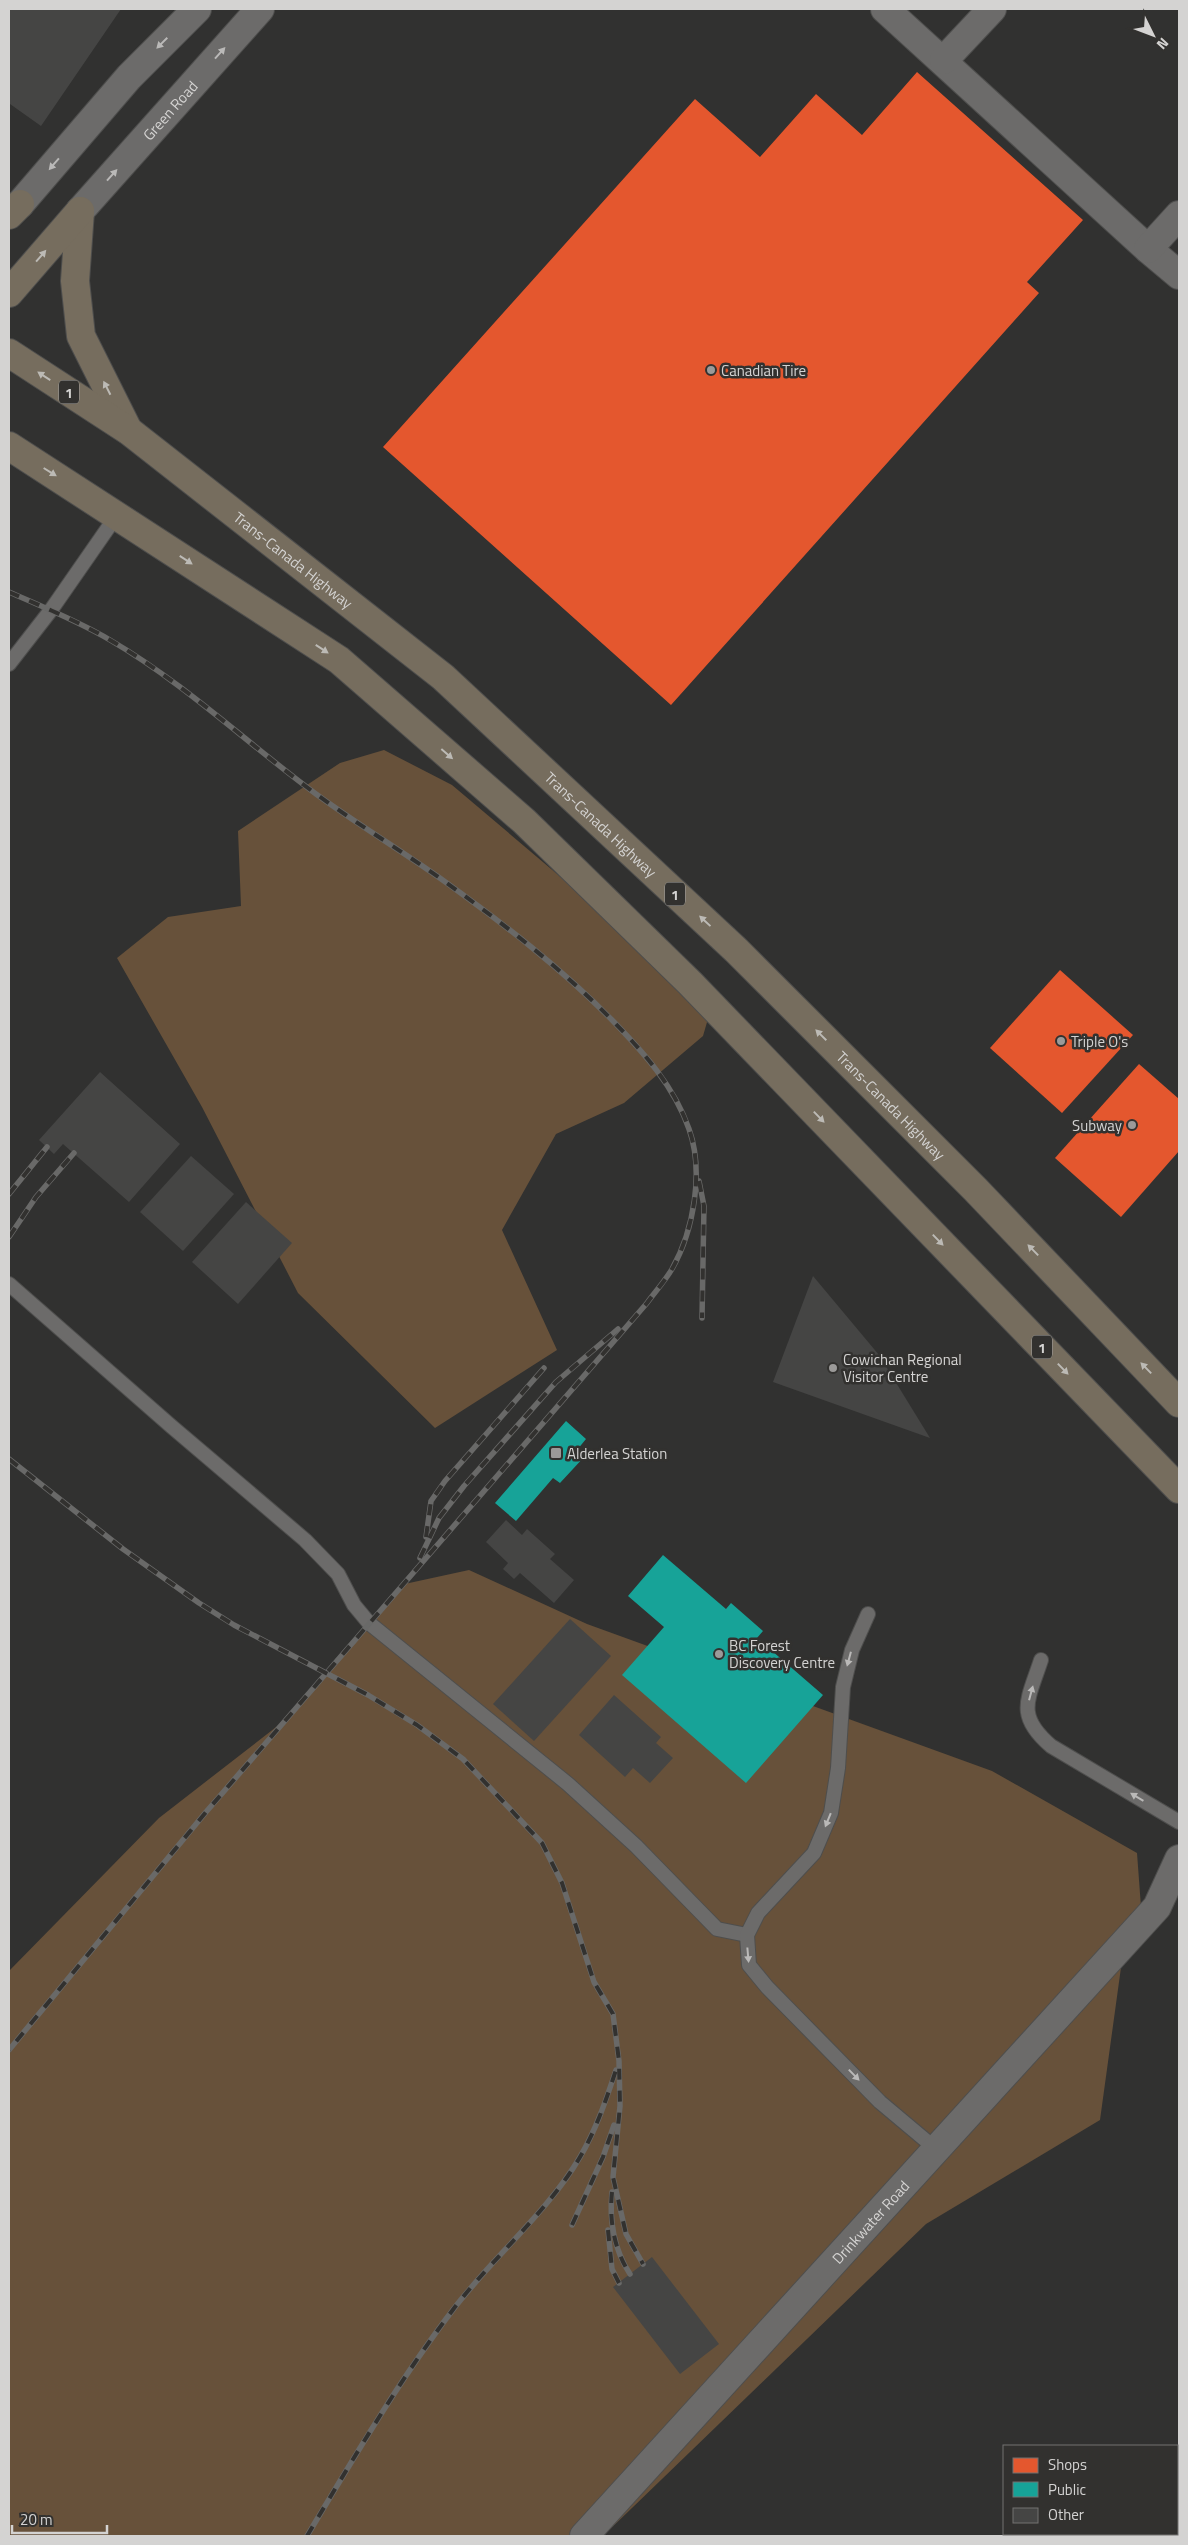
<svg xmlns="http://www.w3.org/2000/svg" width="1188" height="2545" font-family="'Titillium Web',sans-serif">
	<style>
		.green { fill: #67513a }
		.shops { fill: #e4572e }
		.public { fill: #17a398 }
		.building { fill: #454544 }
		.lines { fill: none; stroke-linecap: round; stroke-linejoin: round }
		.lane-casing { stroke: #4e4e4d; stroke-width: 16 }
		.street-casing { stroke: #4e4e4d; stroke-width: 30 }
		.highway-casing { stroke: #4e4e4d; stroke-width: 30 }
		.lane { stroke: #6c6b6a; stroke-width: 14 }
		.street { stroke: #6c6b6a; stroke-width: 28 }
		.highway { stroke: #766d5e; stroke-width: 28 }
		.rail-casing { stroke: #696968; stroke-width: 5.5 }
		.rail { stroke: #32312f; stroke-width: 4; stroke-dasharray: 11; stroke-linecap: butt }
		.oneway { fill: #bab9b8 }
		.oneway2 { fill: #bcbab5 }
		.poi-dot { fill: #9b9a99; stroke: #32312f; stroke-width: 2 }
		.labels { text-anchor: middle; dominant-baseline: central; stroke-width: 5; stroke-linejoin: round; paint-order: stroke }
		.shield { fill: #32312f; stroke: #a3a2a1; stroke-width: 1 }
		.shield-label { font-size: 14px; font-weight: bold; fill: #d4d3d2 }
		.street-label { font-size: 15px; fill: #d4d3d2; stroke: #32312f }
		.poi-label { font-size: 15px; fill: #d4d3d2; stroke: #32312f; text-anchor: start }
	</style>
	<rect width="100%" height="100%" fill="#313130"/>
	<g class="green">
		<polygon points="384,750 452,785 712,1005 703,1036 624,1103 556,1134 502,1230 557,1350 435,1428 298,1293 202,1107 117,958 168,917 241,906 238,831 340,763"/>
		<polygon points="469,1570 587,1624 992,1771 1137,1853 1143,1934 1123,1953 1100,2120 926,2224 603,2536 9,2536 9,1971 159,1818 280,1724 400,1585"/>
	</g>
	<g class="shops">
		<polygon points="917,72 1083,220 1027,282 1039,293 671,705 383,447 695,99 760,157 816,94 862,135"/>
		<polygon points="1060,970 1133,1035 1062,1113 990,1048"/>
		<polygon points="1139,1064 1179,1099 1179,1151 1121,1217 1055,1158"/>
	</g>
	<g class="public">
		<polygon points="566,1421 586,1439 577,1450 585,1456 560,1483 553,1478 516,1521 495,1503"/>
		<polygon points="663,1555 726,1609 731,1603 763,1631 757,1638 823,1695 746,1783 622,1675 664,1627 628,1596"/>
	</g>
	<g class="building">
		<polygon points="9,9 121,9 41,126 10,104 9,105"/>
		<polygon points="100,1072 180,1144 129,1202 63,1144 54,1154 39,1140"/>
		<polygon points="191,1156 234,1194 183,1251 140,1212"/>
		<polygon points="246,1202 292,1243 238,1304 192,1262"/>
		<polygon points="813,1276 879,1355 930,1438 773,1382"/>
		<polygon points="506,1520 522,1535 527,1529 555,1554 550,1559 574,1580 554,1603 520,1573 514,1579 503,1569 508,1563 486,1542"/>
		<polygon points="570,1619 611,1656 534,1741 493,1704"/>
		<polygon points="614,1695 661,1737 656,1743 673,1758 650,1783 633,1768 625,1777 579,1735"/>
		<polygon points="652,2257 719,2344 680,2374 613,2287"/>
	</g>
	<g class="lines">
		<g class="lane-casing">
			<g id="lane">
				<polyline points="9,664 51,610 117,515"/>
				<polyline points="9,1284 171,1426 305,1540 338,1574 354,1605 369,1623 568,1784 636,1846 717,1929 747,1935"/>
				<polyline points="868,1614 852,1650 843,1687 838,1768 831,1813 814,1853 758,1913 747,1935 749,1965 767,1987 880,2102 936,2149"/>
				<path d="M1041,1660C1028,1700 1015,1715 1051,1746L1179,1822"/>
			</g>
		</g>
		<g class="street-casing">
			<g id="street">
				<polyline points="885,9 1148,249 1179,275"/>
				<polyline points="944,60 992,9"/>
				<polyline points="20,204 129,77 197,9"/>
				<path id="s1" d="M80,211L260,9"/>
				<polyline points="1148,249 1179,215"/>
				<path id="s2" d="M584,2536L1157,1907L1179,1859"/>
			</g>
		</g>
		<g class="highway-casing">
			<g id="highway">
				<polyline points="80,211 75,281 81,336 128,430"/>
				<polyline points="9,215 20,204"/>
				<polyline points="9,293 80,211"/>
				<path id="s3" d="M9,353L129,431L443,677L736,950L975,1189L1179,1403"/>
				<polyline points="9,446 339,660 524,821 690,983 1179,1489"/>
			</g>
		</g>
		<use href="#lane" class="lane"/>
		<use href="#street" class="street"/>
		<use href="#highway" class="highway"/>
		<g class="rail-casing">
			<g id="rail">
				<path d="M9,592C43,607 78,621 110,640C184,683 247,743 316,794C357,824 402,851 444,881C504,924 561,968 613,1021C644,1053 674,1086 689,1129C704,1171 694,1230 672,1269C665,1281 655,1292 647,1303L206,1812L9,2050"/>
				<polyline points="699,1181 704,1206 702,1318"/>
				<polyline points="9,1194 47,1147"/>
				<polyline points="9,1237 36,1197 74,1153"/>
				<polyline points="9,1459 123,1549 199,1603 234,1625 368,1695 417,1725 463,1759 542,1843 562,1883 594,1982 613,2014 619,2061 620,2106 613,2177 626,2234 643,2264"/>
				<polyline points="426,1537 431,1501 445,1481 544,1368"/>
				<polyline points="420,1558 439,1518 464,1486 556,1382 618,1329"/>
				<path d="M612,2192C609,2220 614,2250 630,2274"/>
				<polyline points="572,2225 603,2157 614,2125"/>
				<polyline points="608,2230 612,2269 619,2283"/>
				<path d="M307,2536C353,2459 398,2382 452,2311C491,2259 548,2212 580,2157C596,2130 606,2100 616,2070"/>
			</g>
		</g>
		<use href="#rail" class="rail"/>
	</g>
	<defs><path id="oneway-solid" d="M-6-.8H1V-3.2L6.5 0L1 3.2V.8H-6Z" transform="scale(1.25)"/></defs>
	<g class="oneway">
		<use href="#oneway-solid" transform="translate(162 43) rotate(135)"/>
		<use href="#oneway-solid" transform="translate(220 53) rotate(-48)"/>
		<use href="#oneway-solid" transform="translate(54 164) rotate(131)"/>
		<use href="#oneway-solid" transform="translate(112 175) rotate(-48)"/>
		<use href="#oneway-solid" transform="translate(849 1659) rotate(105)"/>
		<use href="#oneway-solid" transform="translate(1031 1693) rotate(-75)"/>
		<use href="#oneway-solid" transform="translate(1137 1797) rotate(-149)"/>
		<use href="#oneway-solid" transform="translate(828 1820) rotate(112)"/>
		<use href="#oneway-solid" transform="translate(748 1955) rotate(85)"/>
		<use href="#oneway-solid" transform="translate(854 2075) rotate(46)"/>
	</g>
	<g class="oneway2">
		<use href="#oneway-solid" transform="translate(41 256) rotate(-49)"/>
		<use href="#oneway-solid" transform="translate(44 376) rotate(-147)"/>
		<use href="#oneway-solid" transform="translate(107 388) rotate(-117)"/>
		<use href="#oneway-solid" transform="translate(50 472) rotate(32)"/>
		<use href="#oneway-solid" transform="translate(186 560) rotate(33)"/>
		<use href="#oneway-solid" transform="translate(322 649) rotate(33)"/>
		<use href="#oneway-solid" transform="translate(447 754) rotate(41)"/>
		<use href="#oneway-solid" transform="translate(705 921) rotate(-137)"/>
		<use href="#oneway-solid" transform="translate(821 1035) rotate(-135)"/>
		<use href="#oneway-solid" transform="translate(819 1117) rotate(46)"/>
		<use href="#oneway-solid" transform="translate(938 1240) rotate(46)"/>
		<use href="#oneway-solid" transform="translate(1033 1250) rotate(-134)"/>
		<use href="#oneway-solid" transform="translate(1146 1368) rotate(-134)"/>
		<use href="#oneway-solid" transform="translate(1063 1369) rotate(46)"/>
	</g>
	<g class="poi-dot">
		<circle cx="711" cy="370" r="5"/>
		<circle cx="1061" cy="1041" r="5"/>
		<circle cx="1132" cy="1125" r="5"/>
		<circle cx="833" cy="1368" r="5"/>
		<rect x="550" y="1447" width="12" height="12" rx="2.5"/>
		<circle cx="719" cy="1654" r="5"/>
	</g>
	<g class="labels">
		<g class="shield">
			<rect x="59" y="380.5" width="20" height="23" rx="4"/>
			<rect x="665" y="882.5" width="20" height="23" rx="4"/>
			<rect x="1032" y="1335.5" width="20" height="23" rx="4"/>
		</g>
		<g class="shield-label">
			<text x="69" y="392">1</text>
			<text x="675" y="894">1</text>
			<text x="1042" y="1347">1</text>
		</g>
		<g class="street-label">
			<text stroke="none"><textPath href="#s1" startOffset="135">Green Road</textPath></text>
			<text stroke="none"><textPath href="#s3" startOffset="352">Trans-Canada Highway</textPath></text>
			<text stroke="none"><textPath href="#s3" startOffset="758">Trans-Canada Highway</textPath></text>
			<text stroke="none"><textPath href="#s3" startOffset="1162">Trans-Canada Highway</textPath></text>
			<text stroke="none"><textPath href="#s2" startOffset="425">Drinkwater Road</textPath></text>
		</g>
		<g class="poi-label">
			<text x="721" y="370">Canadian Tire</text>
			<text x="1071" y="1041">Triple O's</text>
			<text x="1122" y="1125" text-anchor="end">Subway</text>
			<text x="843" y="1359">Cowichan Regional<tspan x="843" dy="17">Visitor Centre</tspan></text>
			<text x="567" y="1453">Alderlea Station</text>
			<text x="729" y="1645">BC Forest<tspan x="729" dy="17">Discovery Centre</tspan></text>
		</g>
	</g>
	<rect width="1188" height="2545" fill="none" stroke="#d4d3d2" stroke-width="20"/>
	<rect x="1003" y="2445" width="175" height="90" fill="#32312f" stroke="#737270"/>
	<rect x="1013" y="2458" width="25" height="15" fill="#e4572e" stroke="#737270"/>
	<text x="1048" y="2470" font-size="15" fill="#d4d3d2">Shops</text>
	<rect x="1013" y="2482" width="25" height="15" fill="#17a398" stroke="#737270"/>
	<text x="1048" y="2495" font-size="15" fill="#d4d3d2">Public</text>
	<rect x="1013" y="2508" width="25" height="15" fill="#454544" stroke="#737270"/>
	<text x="1048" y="2520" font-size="15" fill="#d4d3d2">Other</text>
	<g transform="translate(1153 35) rotate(132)" stroke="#32312f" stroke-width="4" paint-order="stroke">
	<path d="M0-4L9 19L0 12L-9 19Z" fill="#d4d3d2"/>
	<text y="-8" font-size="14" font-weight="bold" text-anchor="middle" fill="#d4d3d2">N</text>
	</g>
	<path d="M12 2525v8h95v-8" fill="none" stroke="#d4d3d2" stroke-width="2.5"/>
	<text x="20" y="2525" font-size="15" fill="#d4d3d2" stroke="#32312f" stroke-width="4" paint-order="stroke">20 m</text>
</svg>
